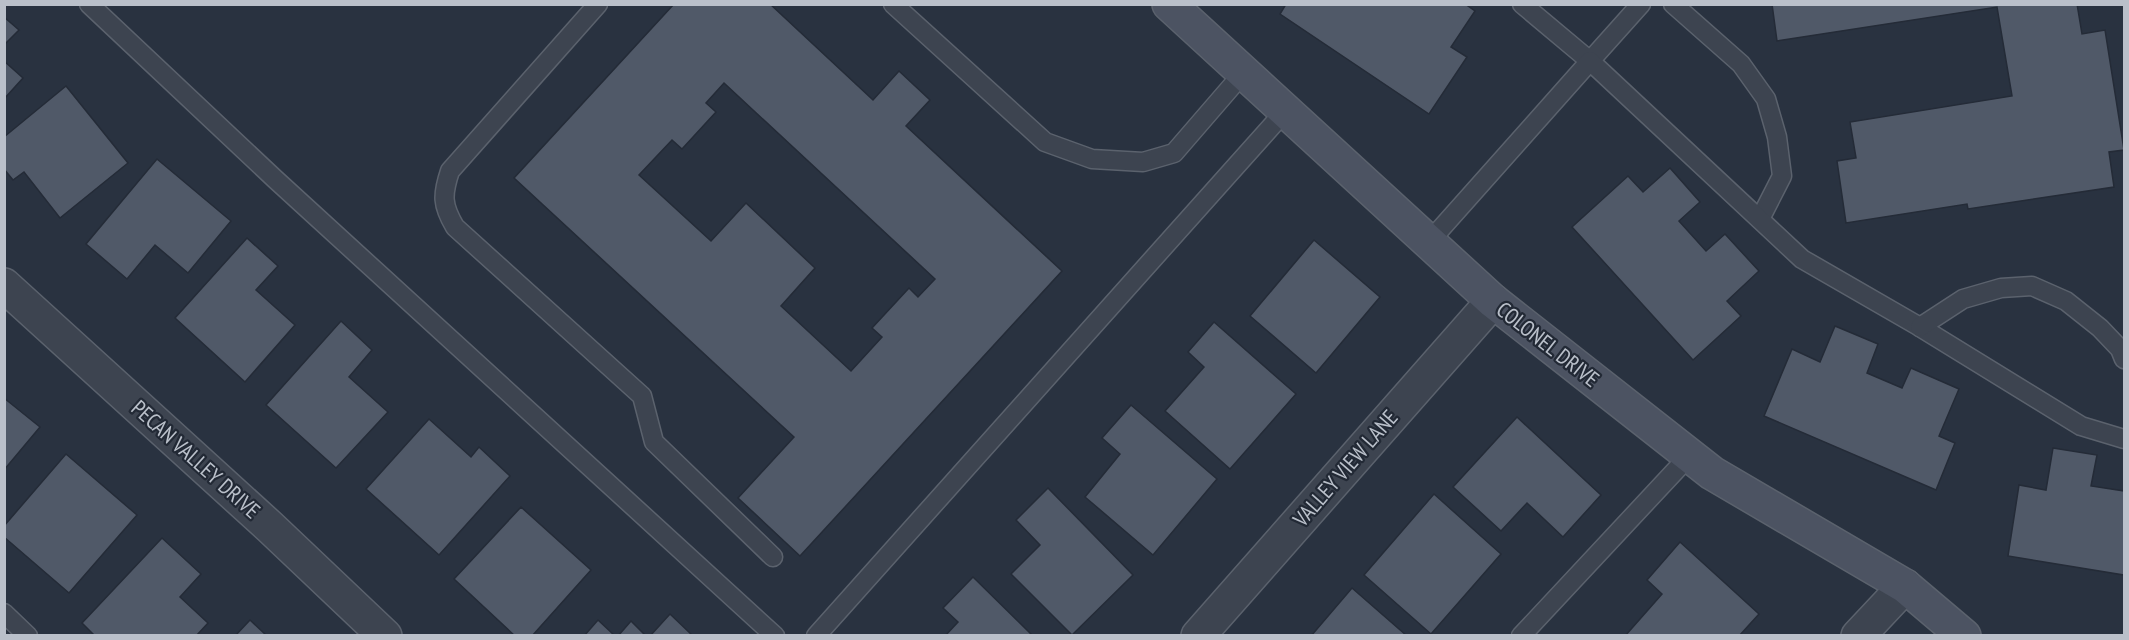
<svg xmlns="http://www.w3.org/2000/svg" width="2129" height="640" font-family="'PT Sans Narrow',sans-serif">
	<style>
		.building { fill: #505968; stroke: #242b37; stroke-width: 1.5; fill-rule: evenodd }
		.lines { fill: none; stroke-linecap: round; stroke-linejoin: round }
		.lane-casing { stroke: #5b626d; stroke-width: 21 }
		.street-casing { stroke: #5b626d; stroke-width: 36 }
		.secondary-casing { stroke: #5b626d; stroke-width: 36 }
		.lane { stroke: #3d4450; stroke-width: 18 }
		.street { stroke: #3d4450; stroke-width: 33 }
		.secondary { stroke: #4c5362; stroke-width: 33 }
		.labels { text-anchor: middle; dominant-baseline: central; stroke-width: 4.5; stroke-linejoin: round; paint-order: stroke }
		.street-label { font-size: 22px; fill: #bac0ca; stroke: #222935 }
	</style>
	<rect width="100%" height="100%" fill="#293240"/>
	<g class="building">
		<path d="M674,4H770L873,100L899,71L930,100L906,126L1062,271L800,556L738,498L794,437L514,178ZM724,83L935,279L918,297L909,288L872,328L882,337L851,371L781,306L815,268L746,203L711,241L639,175L672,140L682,149L716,112L706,103Z"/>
		<polygon points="1286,4 1465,4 1475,11 1451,47 1467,57 1429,114 1280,14"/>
		<polygon points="1772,4 2077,4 2082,34 2105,30 2124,150 2109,152 2114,187 1968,209 1967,204 1846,223 1837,161 1856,158 1850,122 2012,96 1997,7 1777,41"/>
		<polygon points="4,17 19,30 4,45"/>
		<polygon points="4,61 23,78 4,99"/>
		<polygon points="66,86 128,163 60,218 24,172 13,180 4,169 4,137"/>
		<polygon points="157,159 231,221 188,273 155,245 127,279 86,244"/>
		<polygon points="1670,168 1700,202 1679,221 1706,251 1725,234 1759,271 1727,301 1741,316 1693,360 1572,227 1628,176 1643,192"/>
		<polygon points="247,238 278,266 256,290 295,325 245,382 175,318"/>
		<polygon points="1314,240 1380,297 1316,373 1250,316"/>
		<polygon points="341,321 372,350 349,377 388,412 336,468 266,405"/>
		<polygon points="1214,322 1296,394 1230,469 1165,411 1204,367 1188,352"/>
		<polygon points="1835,326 1878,344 1867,373 1902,388 1911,368 1959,389 1939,436 1955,443 1936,490 1764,416 1792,349 1820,362"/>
		<polygon points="4,398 40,427 4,470"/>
		<polygon points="1131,405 1217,479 1153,555 1085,497 1120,454 1102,438"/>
		<polygon points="1517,417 1601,495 1563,537 1527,503 1501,531 1453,487"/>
		<polygon points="429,419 471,457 479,447 510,476 439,555 366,489"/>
		<polygon points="2053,448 2097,455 2091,486 2124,491 2124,575 2008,556 2019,485 2046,490"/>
		<polygon points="66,454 137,515 69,593 4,537 4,526"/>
		<polygon points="1048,488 1133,575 1072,635 1011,574 1040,545 1016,520"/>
		<polygon points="1434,494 1501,554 1431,634 1364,575"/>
		<polygon points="521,507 591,570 532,636 515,636 454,579"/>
		<polygon points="162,538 201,574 180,597 208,623 196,636 95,636 82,623"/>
		<polygon points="1680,542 1759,614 1739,636 1625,636 1662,594 1647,580"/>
		<polygon points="973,577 1033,636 945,636 958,622 943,608"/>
		<polygon points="1352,588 1407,636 1311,636"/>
		<polygon points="670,614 693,636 650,636"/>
		<polygon points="250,620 267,636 235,636"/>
		<polygon points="598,620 615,636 584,636"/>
		<polygon points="631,621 646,636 618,636"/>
	</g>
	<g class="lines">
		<g class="lane-casing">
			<g id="lane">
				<polyline points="89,4 275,179 775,636"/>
				<path d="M598,4L450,171C442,195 442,205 455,227L642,396L654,442L773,557"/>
				<polyline points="893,4 1045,142 1092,159 1143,162 1174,153 1244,72"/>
				<polyline points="1522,4 1590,61 1641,4"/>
				<polyline points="1673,4 1741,64 1766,99 1777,137 1782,176 1760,219"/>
				<polyline points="1429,242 1590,61 1802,259 1920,327 2081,426 2124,439"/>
				<polyline points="1920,327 1963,299 2001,288 2032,286 2066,301 2100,328 2120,349 2124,359"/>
				<polyline points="4,613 28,636"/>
				<polyline points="816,636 1286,110"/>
				<polyline points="1521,636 1690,455"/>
			</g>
		</g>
		<g class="street-casing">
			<g id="street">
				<polyline points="4,285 270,527 385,636"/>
				<polyline points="1198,636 1493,301"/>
				<polyline points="1858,636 1905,586"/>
			</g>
		</g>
		<g class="secondary-casing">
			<polyline id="secondary" points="1169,4 1493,301 1712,473 1905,586 1964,636"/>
		</g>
		<use href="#lane" class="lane"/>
		<use href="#street" class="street"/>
		<use href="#secondary" class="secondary"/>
	</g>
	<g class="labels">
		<g class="street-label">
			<text transform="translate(1548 344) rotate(38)">COLONEL DRIVE</text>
			<text transform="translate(196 459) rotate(42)">PECAN VALLEY DRIVE</text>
			<text transform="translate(1345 468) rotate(-49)">VALLEY VIEW LANE</text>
		</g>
	</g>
	<rect width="2129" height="640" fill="none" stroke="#bac0ca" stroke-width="12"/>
</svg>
